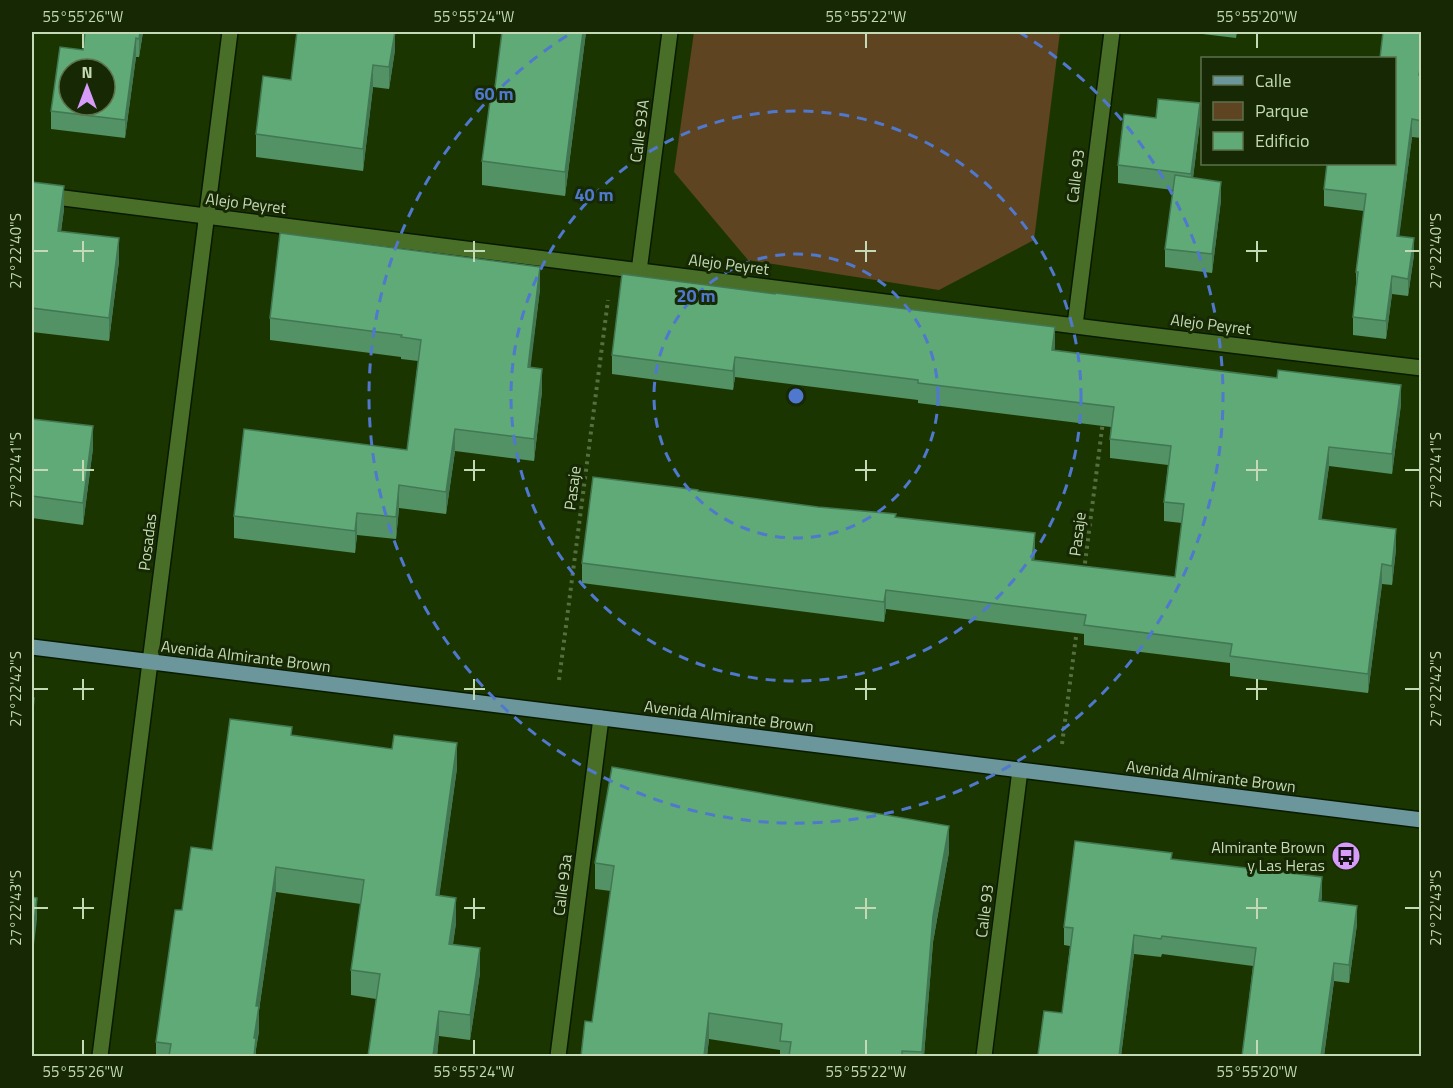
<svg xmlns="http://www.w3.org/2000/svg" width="1453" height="1088" font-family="'Titillium Web',sans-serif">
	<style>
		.green { fill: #5e4420 }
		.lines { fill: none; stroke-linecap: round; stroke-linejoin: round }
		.minor-casing { stroke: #081a00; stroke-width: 18 }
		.major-casing { stroke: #081a00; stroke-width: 18 }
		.path { stroke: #566f40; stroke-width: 4; stroke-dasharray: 3 4.5; stroke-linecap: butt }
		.minor { stroke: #496e28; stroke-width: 15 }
		.major { stroke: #6b969b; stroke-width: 15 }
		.wall { fill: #529265 }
		.shaded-wall { fill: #427753 }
		.building { fill: #5faa76; stroke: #427753; stroke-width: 1.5; fill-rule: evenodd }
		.ticks { fill: none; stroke: #c4dab6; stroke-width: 2 }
		.ring { fill: none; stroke: #4f78ce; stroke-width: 3; stroke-dasharray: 10 8 }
		.labels { text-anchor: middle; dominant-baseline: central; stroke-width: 6; stroke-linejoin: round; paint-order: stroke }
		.street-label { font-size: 16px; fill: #c4dab6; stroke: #162904 }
		.poi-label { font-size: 16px; fill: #c4dab6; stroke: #162904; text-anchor: end }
		.centre { fill: #4f78ce; stroke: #162904; stroke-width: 3 }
		.ring-label { font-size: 18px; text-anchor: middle; font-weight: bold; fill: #4f78ce; stroke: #162904; stroke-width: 6; stroke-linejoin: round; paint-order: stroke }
		.neatline { fill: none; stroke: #c4dab6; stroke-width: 2 }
		.ticks-label { font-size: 15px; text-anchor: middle; fill: #c4dab6 }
	</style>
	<rect width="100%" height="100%" fill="#1b3500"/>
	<polygon class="green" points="694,32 1060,32 1034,240 939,290 748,260 674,172"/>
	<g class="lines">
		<g class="minor-casing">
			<g id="minor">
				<polyline points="32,194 1115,331 1422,368"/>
				<polyline points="639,271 670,32"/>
				<polyline points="1075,325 1112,32"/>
				<polyline points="100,1056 230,32"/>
				<polyline points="558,1056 601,718"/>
				<polyline points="984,1056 1020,770"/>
			</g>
		</g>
		<g class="major-casing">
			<polyline id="major" points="32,647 1422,820"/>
		</g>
		<g class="path">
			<polyline points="1084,571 1103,421"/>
			<polyline points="559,680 608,300"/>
			<polyline points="1062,744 1077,629"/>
		</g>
		<use href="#minor" class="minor"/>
		<use href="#major" class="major"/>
	</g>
	<g class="wall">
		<polygon points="143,32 139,57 136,57 125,138 51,129 51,111 83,50"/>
		<polygon points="395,32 395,50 389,89 373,87 363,171 256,157 256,134 291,80"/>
		<polygon points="502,32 586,32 565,196 482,185 482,161 494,95"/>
		<polygon points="1186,32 1237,32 1236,38"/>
		<polygon points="1422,32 1422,138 1412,137 1399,236 1414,255 1408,296 1392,294 1386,339 1353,335 1353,317 1356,284 1356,272 1364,211 1324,206 1324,189 1395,164"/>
		<polygon points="1156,118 1200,122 1193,178 1221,200 1212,273 1165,267 1165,249 1173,190 1118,183 1118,165"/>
		<polygon points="32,182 64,209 61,231 119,261 109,341 32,332"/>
		<polygon points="540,289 530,367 542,391 534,461 455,451 446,514 399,508 396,539 357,535 355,553 234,538 234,516 407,450 418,361 401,359 401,357 270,340 270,318"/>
		<polygon points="1055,346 1054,350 1401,404 1392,474 1329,466 1321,520 1396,549 1392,585 1382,584 1368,693 1230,676 1230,663 1084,645 1084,634 886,609 884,622 582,583 582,563 698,491 818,507 896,517 1035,553 1034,560 1175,577 1182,523 1164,521 1164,502 1168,465 1110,458 1110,439 1111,427 918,403 918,400 735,377 733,390 612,374 612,355"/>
		<polygon points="32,419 93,448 83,525 32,518"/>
		<polygon points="292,735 457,768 439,896 456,923 453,944 480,973 470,1040 439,1036 437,1056 368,1056 376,999 351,995 351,970 361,904 276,892 259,1010 259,1031 256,1049 256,1056 156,1056 156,1042 182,910 212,850"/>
		<polygon points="949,852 933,942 924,1056 780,1056 780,1050 709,1039 707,1056 581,1056 592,1022 611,891 595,889 595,863"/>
		<polygon points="1172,859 1322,896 1321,901 1357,924 1349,983 1334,981 1324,1056 1242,1056 1253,966 1162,954 1161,957 1134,954 1121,1056 1038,1056 1044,1011 1062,1013 1070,946 1064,945 1064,927"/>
	</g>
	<g class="shaded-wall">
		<polygon points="140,32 143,32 139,57 139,39"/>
		<polygon points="395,32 395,50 389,89 389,67"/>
		<polygon points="583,32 586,32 565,196 565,172"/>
		<polygon points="136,38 136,57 125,138 125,120"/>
		<polygon points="1422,58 1422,75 1419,93 1419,75"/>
		<polygon points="373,65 373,87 363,171 363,149"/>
		<polygon points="1200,103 1200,122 1191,193 1191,174"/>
		<polygon points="1412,119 1412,137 1397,254 1397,236"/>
		<polygon points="1221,182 1221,200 1212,273 1212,254"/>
		<polygon points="64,186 64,209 58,254 58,231"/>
		<polygon points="119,238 119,261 109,341 109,318"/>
		<polygon points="1414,238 1414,255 1408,296 1408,279"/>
		<polygon points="540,267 540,289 528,389 528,367"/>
		<polygon points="1392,276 1392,294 1386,339 1386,321"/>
		<polygon points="1055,327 1055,346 1052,369 1052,350"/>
		<polygon points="735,357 735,377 733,390 733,371"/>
		<polygon points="542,369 542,391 534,461 534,439"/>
		<polygon points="1401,385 1401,404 1392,474 1392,454"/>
		<polygon points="93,426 93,448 83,525 83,503"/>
		<polygon points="455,429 455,451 446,514 446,492"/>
		<polygon points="1329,447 1329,466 1319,539 1319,519"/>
		<polygon points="399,485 399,508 396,539 396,517"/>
		<polygon points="357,513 357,535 355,553 355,531"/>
		<polygon points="1396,529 1396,549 1392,585 1392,566"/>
		<polygon points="1035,533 1035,553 1032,579 1032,560"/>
		<polygon points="1382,564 1382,584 1368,693 1368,674"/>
		<polygon points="886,590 886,609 884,622 884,602"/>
		<polygon points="34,698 34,718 32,741 32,721"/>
		<polygon points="457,743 457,768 436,920 436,895"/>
		<polygon points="949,826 949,852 933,942 924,1056 922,1056 933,916"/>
		<polygon points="276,867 276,892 259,1010 259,1031 256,1049 256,1056 254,1056 256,1006"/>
		<polygon points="1322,877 1322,896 1319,919 1319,901"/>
		<polygon points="37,898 37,919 32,962 32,941"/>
		<polygon points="456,898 456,923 449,968 449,944"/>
		<polygon points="1357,906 1357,924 1349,983 1349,965"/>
		<polygon points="1134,935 1134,954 1121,1056 1119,1056"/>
		<polygon points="480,948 480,973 470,1040 470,1015"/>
		<polygon points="1334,963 1334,981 1324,1056 1321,1056"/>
		<polygon points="439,1011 439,1036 437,1056 433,1056"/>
		<polygon points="709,1013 709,1039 707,1056 704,1056"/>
	</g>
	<g class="building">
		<path d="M85,32H140L139,39L136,38L125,120L51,111L60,47L83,50ZM69,69H105V105H69Z"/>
		<polygon points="297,32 395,32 389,67 373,65 363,149 256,134 263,76 291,80"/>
		<polygon points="502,32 583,32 565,172 482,161 491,94 494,95"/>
		<polygon points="1383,32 1422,32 1422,58 1419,75 1422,76 1422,121 1412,119 1397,236 1414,238 1408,279 1392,276 1386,321 1353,317 1358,272 1356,272 1366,194 1324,189 1327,164 1395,164 1395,58 1380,58"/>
		<polygon points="1158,99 1200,103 1191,174 1118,165 1124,114 1156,118"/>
		<polygon points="1175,175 1221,182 1212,254 1165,249"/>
		<polygon points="32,182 64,186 58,231 119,238 109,318 32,308"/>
		<polygon points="280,233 540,267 528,367 542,369 534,439 455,429 446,492 399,485 396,517 357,513 355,531 234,516 244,429 407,450 421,340 401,337 402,335 270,318"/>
		<polygon points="622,274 775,294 775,293 1055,327 1052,350 1277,378 1278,370 1401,385 1392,454 1329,447 1319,519 1396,529 1392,566 1382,564 1368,674 1230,656 1232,644 1084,625 1086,615 886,590 884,602 582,563 593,477 698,490 698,491 818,507 896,514 895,517 1035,533 1032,560 1175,577 1184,504 1164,502 1171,446 1110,439 1114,407 918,383 918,380 735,357 733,371 612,355"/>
		<polygon points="32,419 93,426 83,503 32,496"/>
		<polygon points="32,697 34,698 32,721"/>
		<polygon points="230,719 292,727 291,735 392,749 394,735 457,743 436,895 456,898 449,944 480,948 470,1015 439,1011 433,1056 368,1056 380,974 351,970 364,880 276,867 256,1006 259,1006 254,1038 256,1038 254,1056 169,1056 171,1044 156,1042 175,910 182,910 191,847 212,850"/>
		<polygon points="612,767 949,826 933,916 922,1052 902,1051 902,1056 789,1056 791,1042 780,1041 782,1024 709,1013 704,1056 581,1056 585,1021 592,1022 614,866 595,863"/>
		<polygon points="1075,841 1172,853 1171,859 1322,877 1319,901 1357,906 1349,965 1334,963 1321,1056 1242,1056 1256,948 1162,936 1161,939 1134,935 1119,1056 1051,1056 1038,1055 1044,1011 1062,1013 1073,928 1064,927"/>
		<polygon points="32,897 37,898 32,941"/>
	</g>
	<path class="ticks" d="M83,33V48M474,33V48M866,33V48M1257,33V48M83,241V262M474,241V262M866,241V262M1257,241V262M33,251H48M73,251H94M464,251H485M855,251H876M1246,251H1267M1405,251H1420M83,460V481M474,460V481M866,460V481M1257,460V481M33,470H48M73,470H94M464,470H485M855,470H876M1246,470H1267M1405,470H1420M83,679V700M474,679V700M866,679V700M1257,679V700M33,689H48M73,689H94M464,689H485M855,689H876M1246,689H1267M1405,689H1420M83,898V919M474,898V919M866,898V919M1257,898V919M33,908H48M73,908H94M464,908H485M855,908H876M1246,908H1267M1405,908H1420M83,1040V1055M474,1040V1055M866,1040V1055M1257,1040V1055"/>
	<g class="ring">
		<circle cx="796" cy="396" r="142"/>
		<circle cx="796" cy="396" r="285"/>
		<path d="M1019 32A427 427 0 1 1 573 32"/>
	</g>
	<defs>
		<g id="bus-disc" transform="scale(1.5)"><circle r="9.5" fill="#d79bf9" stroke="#162904"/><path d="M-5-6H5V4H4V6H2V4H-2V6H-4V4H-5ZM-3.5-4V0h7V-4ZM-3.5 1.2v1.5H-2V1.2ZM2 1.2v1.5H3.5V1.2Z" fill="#111"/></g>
	</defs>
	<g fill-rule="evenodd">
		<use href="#bus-disc" x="1346" y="856"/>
	</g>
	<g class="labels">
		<g class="street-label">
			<text transform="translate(639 131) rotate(-83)">Calle 93A</text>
			<text transform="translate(1075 176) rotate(-83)">Calle 93</text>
			<text transform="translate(246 203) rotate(7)">Alejo Peyret</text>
			<text transform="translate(729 264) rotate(7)">Alejo Peyret</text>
			<text transform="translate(1211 324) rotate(7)">Alejo Peyret</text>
			<text transform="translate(572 488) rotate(-83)">Pasaje</text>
			<text transform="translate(1077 534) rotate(-83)">Pasaje</text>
			<text transform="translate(147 542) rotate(-83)">Posadas</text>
			<text transform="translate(246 656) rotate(7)">Avenida Almirante Brown</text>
			<text transform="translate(729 716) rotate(7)">Avenida Almirante Brown</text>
			<text transform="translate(1211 776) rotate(7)">Avenida Almirante Brown</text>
			<text transform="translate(562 885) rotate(-83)">Calle 93a</text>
			<text transform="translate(984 911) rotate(-83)">Calle 93</text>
		</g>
		<g class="poi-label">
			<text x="1325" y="847">Almirante Brown<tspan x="1325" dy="18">y Las Heras</tspan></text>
		</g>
	</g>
	<circle cx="796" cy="396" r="9" class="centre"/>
	<g class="ring-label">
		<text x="494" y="100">60 m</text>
		<text x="594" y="201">40 m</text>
		<text x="696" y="302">20 m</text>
	</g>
	<rect width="1453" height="1088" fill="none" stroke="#162904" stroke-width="66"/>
	<rect x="1201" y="57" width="195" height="108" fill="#162904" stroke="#5c704b" stroke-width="1.5"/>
	<rect x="1213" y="76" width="30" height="9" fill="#6b969b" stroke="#5c704b" stroke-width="1.5"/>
	<text x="1255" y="87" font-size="18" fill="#c4dab6">Calle</text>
	<rect x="1213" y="102" width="30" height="18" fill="#5e4420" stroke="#5c704b" stroke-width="1.5"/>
	<text x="1255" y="117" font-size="18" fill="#c4dab6">Parque</text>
	<rect x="1213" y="132" width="30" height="18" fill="#5faa76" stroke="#5c704b" stroke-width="1.5"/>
	<text x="1255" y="147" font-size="18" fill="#c4dab6">Edificio</text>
	<g transform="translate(87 87)"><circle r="28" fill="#162904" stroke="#5c704b" stroke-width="1.5"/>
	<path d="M0-4.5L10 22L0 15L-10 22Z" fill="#d79bf9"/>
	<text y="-9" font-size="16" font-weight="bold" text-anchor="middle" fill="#c4dab6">N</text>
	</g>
	<rect x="33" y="33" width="1387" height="1022" class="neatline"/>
	<g class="ticks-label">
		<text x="83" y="22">55°55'26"W</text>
		<text x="474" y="22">55°55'24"W</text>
		<text x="866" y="22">55°55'22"W</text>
		<text x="1257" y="22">55°55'20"W</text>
		<text transform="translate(16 251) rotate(-90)" y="5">27°22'40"S</text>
		<text transform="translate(1436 251) rotate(-90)" y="5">27°22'40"S</text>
		<text transform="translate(16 470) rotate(-90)" y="5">27°22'41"S</text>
		<text transform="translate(1436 470) rotate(-90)" y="5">27°22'41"S</text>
		<text transform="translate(16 689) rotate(-90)" y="5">27°22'42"S</text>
		<text transform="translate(1436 689) rotate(-90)" y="5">27°22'42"S</text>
		<text transform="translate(16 908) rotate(-90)" y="5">27°22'43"S</text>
		<text transform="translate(1436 908) rotate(-90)" y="5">27°22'43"S</text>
		<text x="83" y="1077">55°55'26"W</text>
		<text x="474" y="1077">55°55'24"W</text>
		<text x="866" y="1077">55°55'22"W</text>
		<text x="1257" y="1077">55°55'20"W</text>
	</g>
</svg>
